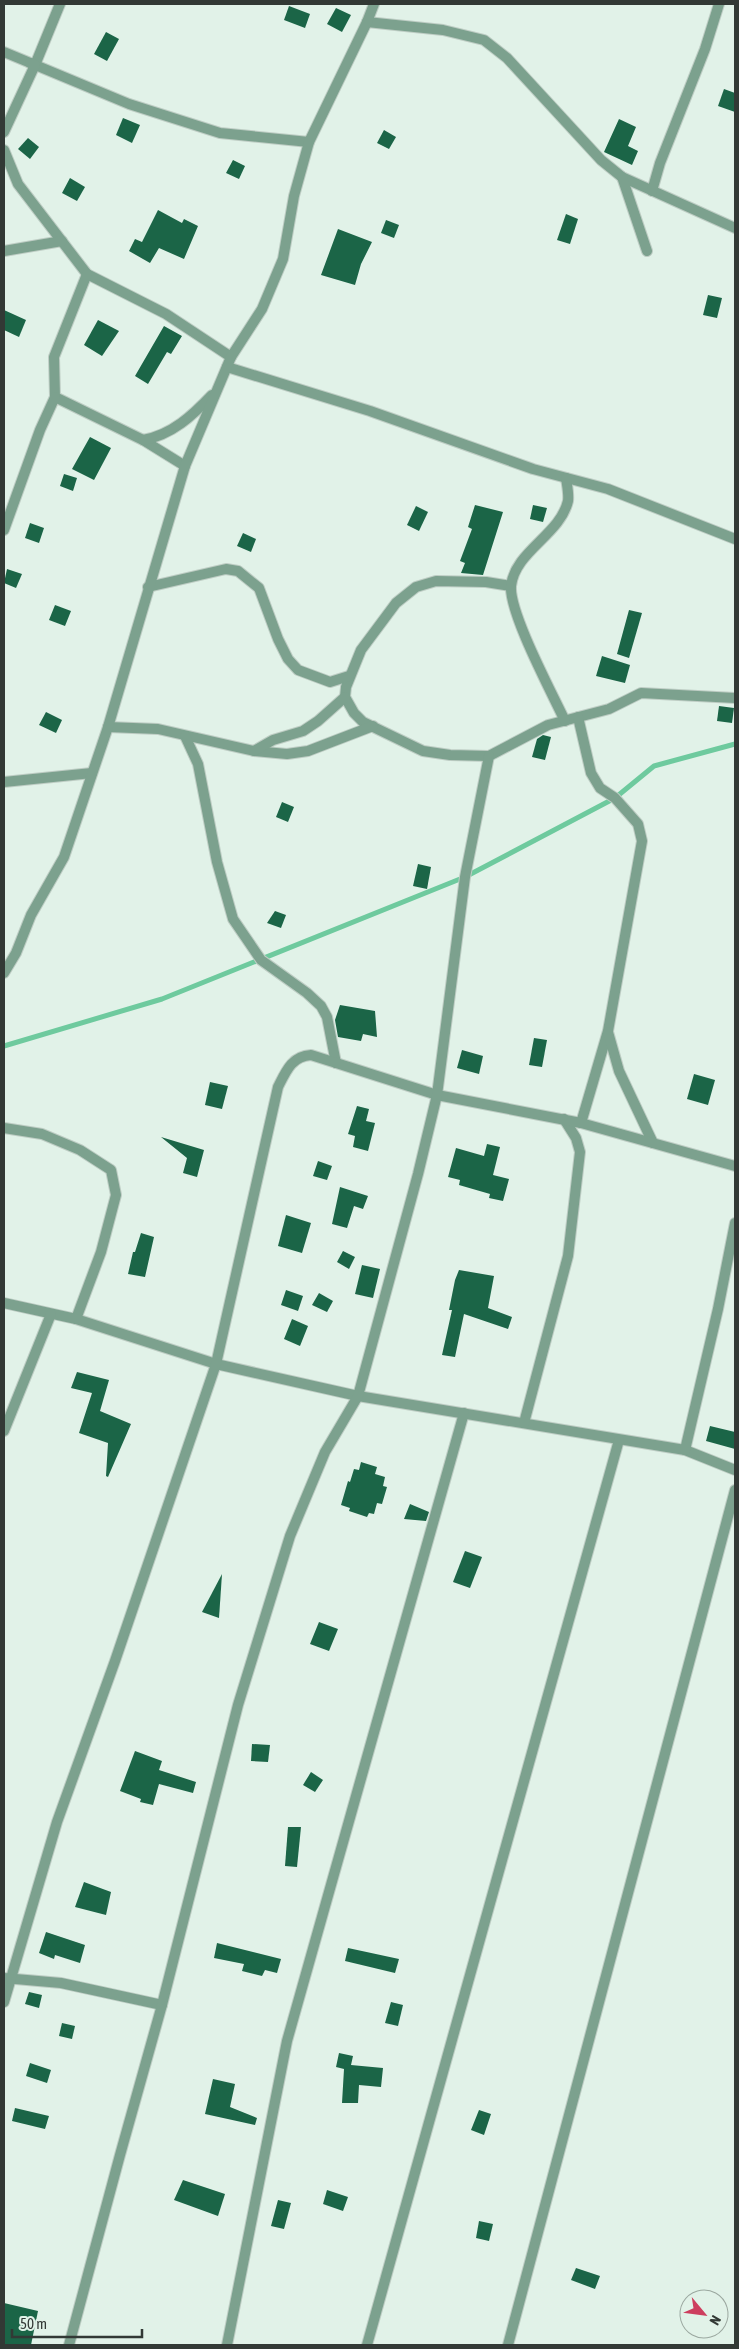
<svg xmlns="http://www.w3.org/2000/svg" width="739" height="2349" font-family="'Asap Condensed',sans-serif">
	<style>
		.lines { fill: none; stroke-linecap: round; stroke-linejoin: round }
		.stream { stroke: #6eca9e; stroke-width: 5 }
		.building { fill: #1b6547 }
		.street-casing { stroke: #becdc4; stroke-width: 12 }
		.street { stroke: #7ca18e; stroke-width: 10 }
	</style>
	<rect width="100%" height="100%" fill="#e1f2e8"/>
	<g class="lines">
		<polyline class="stream" points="4,1046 162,999 465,877 615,798 654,766 735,744"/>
	</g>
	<g class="building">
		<polygon points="289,6 310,14 305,28 284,20"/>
		<polygon points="336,8 351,15 342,32 327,24"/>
		<polygon points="106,32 119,39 107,61 94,54"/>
		<polygon points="724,89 735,93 735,112 718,106"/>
		<polygon points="123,118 140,125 132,143 116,135"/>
		<polygon points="619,119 636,127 628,146 638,151 632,165 604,152"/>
		<polygon points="384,130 396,137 389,149 377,143"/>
		<polygon points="28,138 39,147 30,159 18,149"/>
		<polygon points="233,160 245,166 239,179 226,173"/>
		<polygon points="70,178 85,187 77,201 62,193"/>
		<polygon points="158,210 182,223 184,219 198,226 184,259 159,248 150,263 129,251 135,239 142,242"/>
		<polygon points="566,214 578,219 570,244 557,240"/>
		<polygon points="386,220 399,225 394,238 381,233"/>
		<polygon points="338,229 372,242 361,264 355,285 321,275"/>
		<polygon points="708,295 722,298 717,318 703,315"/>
		<polygon points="4,310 26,320 19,337 4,330"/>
		<polygon points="98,320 119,331 102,356 84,345"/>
		<polygon points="164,326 182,336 171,354 167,352 148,384 135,376"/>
		<polygon points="90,437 111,448 94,480 72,469"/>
		<polygon points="64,474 77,478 73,491 60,486"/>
		<polygon points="475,505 503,512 483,575 461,573 465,563 460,561 472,529 468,527"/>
		<polygon points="533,505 547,508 543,522 530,519"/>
		<polygon points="416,506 428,512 419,531 407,525"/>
		<polygon points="30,523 44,528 39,543 25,538"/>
		<polygon points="243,533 256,539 251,552 237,546"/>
		<polygon points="7,569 22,574 16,588 4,583"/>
		<polygon points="55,605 71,611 65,626 49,620"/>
		<polygon points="629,610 642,613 629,658 617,654"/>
		<polygon points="602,656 630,665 625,683 596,676"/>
		<polygon points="719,706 734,708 732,723 717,721"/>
		<polygon points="46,712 62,720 56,733 39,725"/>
		<polygon points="543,735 551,737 545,760 532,757 537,739"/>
		<polygon points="282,802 294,807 288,822 276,817"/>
		<polygon points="418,864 431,867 427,889 413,886"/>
		<polygon points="275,911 286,915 281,928 267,923"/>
		<polygon points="340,1005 375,1011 377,1037 363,1034 361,1041 338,1037 335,1020"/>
		<polygon points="534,1038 547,1040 542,1067 529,1065"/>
		<polygon points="462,1050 483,1056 479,1074 457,1068"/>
		<polygon points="694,1074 715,1080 708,1105 687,1099"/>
		<polygon points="210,1082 228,1086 222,1109 205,1105"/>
		<polygon points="357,1106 369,1109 366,1121 375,1123 368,1151 353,1147 355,1136 348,1134"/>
		<polygon points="161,1137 204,1150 197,1177 183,1173 187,1158"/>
		<polygon points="487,1144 500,1147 493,1175 509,1179 503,1201 489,1198 490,1194 459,1185 460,1180 448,1177 456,1148 484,1156"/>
		<polygon points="318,1161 332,1166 327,1180 313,1176"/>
		<polygon points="340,1187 368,1196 363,1209 354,1206 347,1228 332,1224"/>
		<polygon points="286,1215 311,1223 302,1253 278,1246"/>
		<polygon points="141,1233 154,1237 145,1277 128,1274 133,1252 135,1252"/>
		<polygon points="343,1251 355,1257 349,1269 337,1262"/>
		<polygon points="362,1265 380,1269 373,1298 355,1294"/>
		<polygon points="459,1270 494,1276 488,1308 512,1317 508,1329 464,1314 455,1357 442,1355 452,1310 449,1310 455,1280"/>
		<polygon points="286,1290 303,1296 298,1311 281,1305"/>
		<polygon points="319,1293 333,1301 327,1312 312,1305"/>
		<polygon points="292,1319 308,1326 300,1346 284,1339"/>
		<polygon points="77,1372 109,1380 100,1411 131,1424 108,1477 106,1476 108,1443 79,1433 92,1393 71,1388"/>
		<polygon points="710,1426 735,1432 735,1449 706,1441"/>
		<polygon points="361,1462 377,1467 375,1474 385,1477 383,1486 387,1487 382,1504 377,1503 374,1514 369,1513 367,1517 349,1511 350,1508 341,1505 348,1481 350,1482 354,1469 359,1470"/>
		<polygon points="410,1504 429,1512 426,1521 404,1519"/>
		<polygon points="465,1551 482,1557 470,1588 453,1582"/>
		<polygon points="222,1574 219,1618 202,1612"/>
		<polygon points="319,1622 338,1629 329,1651 310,1644"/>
		<polygon points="252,1744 270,1745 268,1762 251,1761"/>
		<polygon points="135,1751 162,1761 159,1770 196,1782 193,1793 159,1784 153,1805 140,1802 141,1799 120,1791"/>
		<polygon points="311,1772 323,1780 315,1792 303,1785"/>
		<polygon points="288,1827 301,1827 297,1867 285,1866"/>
		<polygon points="84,1882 111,1892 106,1915 75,1907"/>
		<polygon points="46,1932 85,1945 80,1963 55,1955 54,1959 39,1953"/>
		<polygon points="217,1943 281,1959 277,1973 265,1970 262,1976 242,1971 244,1964 214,1958"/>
		<polygon points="348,1948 399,1959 395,1973 345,1961"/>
		<polygon points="29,1992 42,1995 39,2008 25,2004"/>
		<polygon points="391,2002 403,2005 398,2026 385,2023"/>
		<polygon points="62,2023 75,2026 72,2039 59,2036"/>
		<polygon points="339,2053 353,2056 351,2065 383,2068 381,2087 359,2085 358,2103 342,2103 344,2069 336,2067"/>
		<polygon points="30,2063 51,2070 47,2083 26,2076"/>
		<polygon points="213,2079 235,2084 230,2107 257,2118 255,2125 205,2114"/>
		<polygon points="15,2108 49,2116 45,2129 12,2121"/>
		<polygon points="479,2110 491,2114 484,2135 471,2130"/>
		<polygon points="183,2180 225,2194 218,2216 174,2200"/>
		<polygon points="327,2190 348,2197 343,2211 323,2204"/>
		<polygon points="278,2200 291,2203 284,2229 271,2226"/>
		<polygon points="479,2221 493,2224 489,2241 476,2238"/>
		<polygon points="576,2268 600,2276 595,2289 571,2280"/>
		<polygon points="4,2303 38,2311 31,2345 4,2345"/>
	</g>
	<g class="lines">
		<g class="street-casing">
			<g id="street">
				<polyline points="367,22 443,30 484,40 507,58 601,160 622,177 735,228"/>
				<polyline points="4,52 129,104 220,133 309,142"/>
				<polyline points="35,65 60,4"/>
				<polyline points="4,132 35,65 30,63"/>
				<polyline points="4,150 18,184 87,274 166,314 231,357"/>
				<polyline points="622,177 647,251"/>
				<polyline points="652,191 660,163 705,49 719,4"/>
				<polyline points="4,251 62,241"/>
				<polyline points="87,274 54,357 55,397 143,440 185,466"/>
				<polyline points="227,367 370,411 533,469 608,489 735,539"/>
				<path d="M143,440C172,435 193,415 212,395"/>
				<polyline points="4,530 40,430 55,397"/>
				<polyline points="511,586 486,582 436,581 416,587 396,603 361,650 346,687 345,697 354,713 363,722 423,751 450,755 489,756 548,725 609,709 641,693 735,698"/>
				<polyline points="148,587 226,569 238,571 259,588 278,639 288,659 298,670 330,682 349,676"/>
				<polyline points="578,717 591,773 600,788 615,798 638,824 642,841 608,1031 581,1123"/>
				<path d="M565,721C552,693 509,613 511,586C515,551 560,535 568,501C569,494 567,485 566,478"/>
				<polyline points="108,727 158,729 254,751 287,754 308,751 373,726"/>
				<polyline points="185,736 198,764 217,862 233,919 261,960 307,993 321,1006 327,1017 336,1063"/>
				<polyline points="254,751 273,740 303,731 318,721 345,697"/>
				<polyline points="4,782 92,773"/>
				<polyline points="4,973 16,953 31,915 64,857 108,727 185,466 231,357 262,309 283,259 294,196 309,142 367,22 374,4"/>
				<polyline points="608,1032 619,1071 653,1143"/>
				<polyline points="4,1128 42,1134 80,1150 111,1170 116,1195 101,1252 76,1319"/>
				<polyline points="4,1303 76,1319 216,1364 358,1396 685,1450 735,1470"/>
				<polyline points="524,1423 568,1256 580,1152 576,1138 564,1119"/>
				<polyline points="4,1431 51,1314"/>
				<polyline points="685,1450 718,1309 735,1223"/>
				<polyline points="4,1978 61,1983 162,2005"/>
				<path d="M4,2002L57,1822L115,1661L216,1364L278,1087C286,1071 292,1056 311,1055L437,1095L581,1123L735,1166"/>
				<polyline points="69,2345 120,2155 162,2005 238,1705 290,1536 325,1452 358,1396 418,1174 437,1095 465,877 489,756"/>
				<polyline points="227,2345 287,2041 464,1413"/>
				<polyline points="367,2345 619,1440"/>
				<polyline points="508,2345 735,1490"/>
			</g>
		</g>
		<use href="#street" class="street"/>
	</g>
	<rect width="739" height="2349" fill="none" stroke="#323935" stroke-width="10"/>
	<g transform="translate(704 2314) rotate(119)"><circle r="24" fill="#e1f2e8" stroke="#9ba8a0"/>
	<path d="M0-4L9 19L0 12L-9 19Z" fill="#cd3e5e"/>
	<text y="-8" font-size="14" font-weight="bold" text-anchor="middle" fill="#323935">N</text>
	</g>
	<path d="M12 2329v8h130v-8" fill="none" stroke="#323935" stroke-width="2.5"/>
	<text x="20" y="2329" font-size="15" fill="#323935" stroke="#e1f2e8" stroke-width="4" paint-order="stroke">50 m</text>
</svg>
